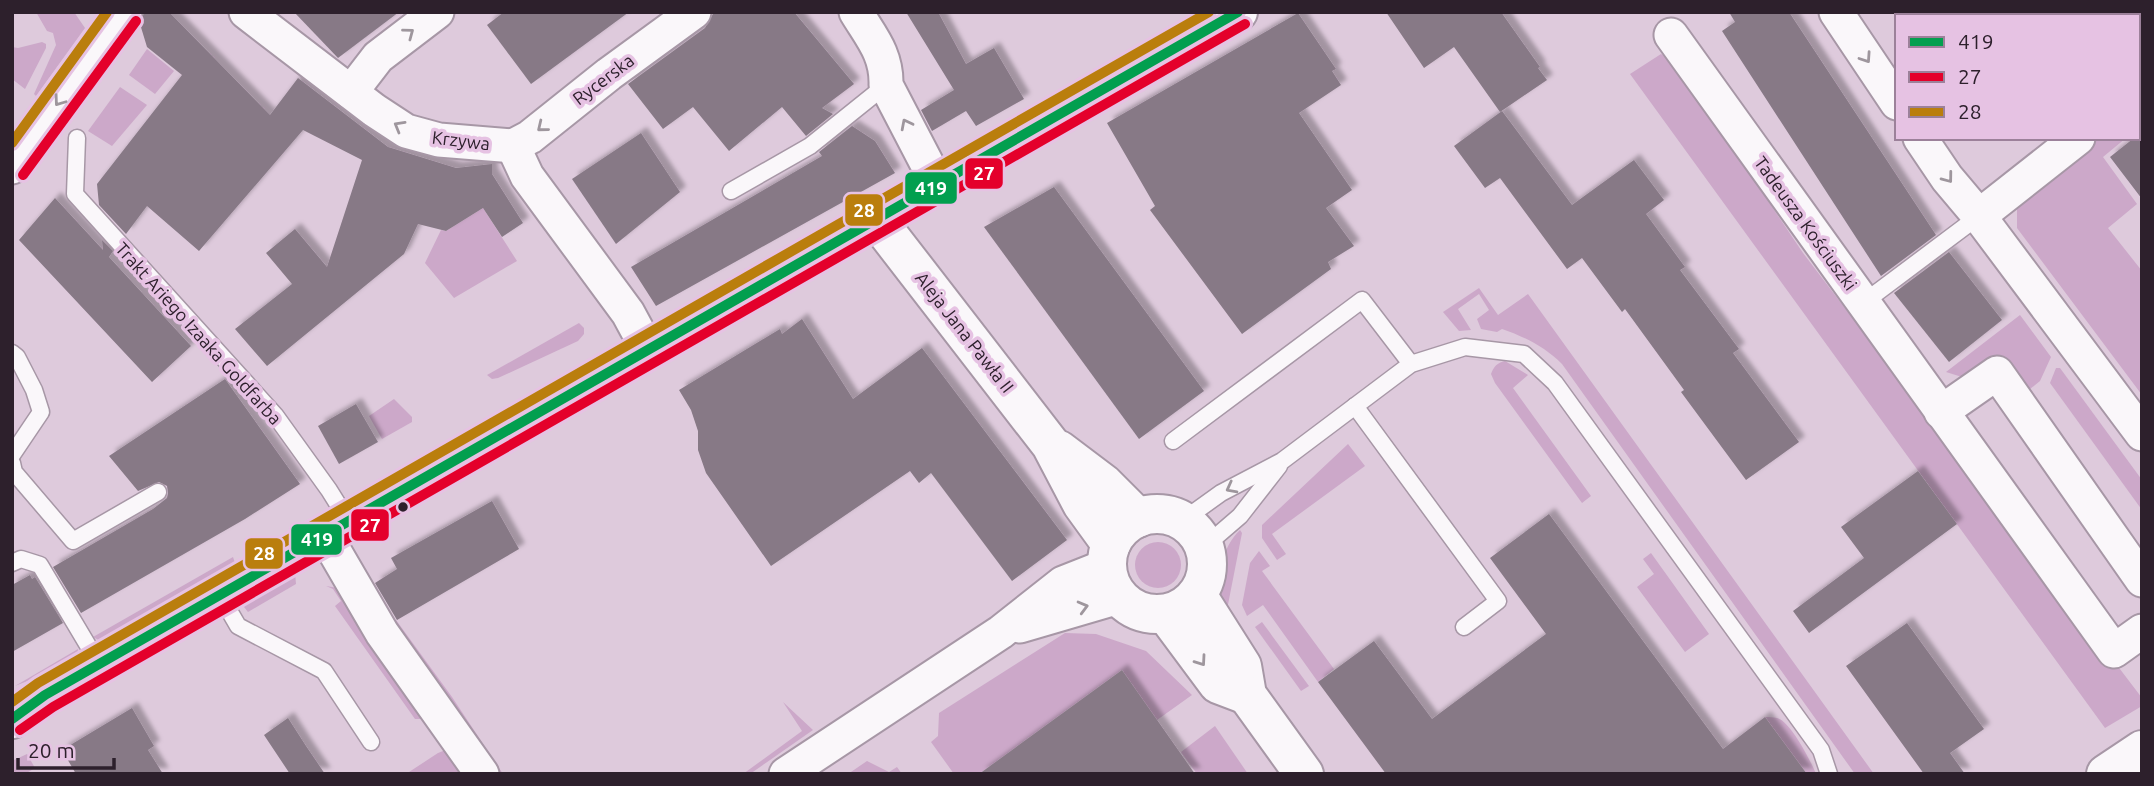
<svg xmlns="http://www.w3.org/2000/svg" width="2154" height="786" font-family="Ubuntu,sans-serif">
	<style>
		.green { fill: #cca8c9 }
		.building { fill: #877986; filter: url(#shadow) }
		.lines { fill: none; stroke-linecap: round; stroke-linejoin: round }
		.lane-casing { stroke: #a797a6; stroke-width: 19 }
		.street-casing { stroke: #a797a6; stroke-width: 37 }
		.secondary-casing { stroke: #a797a6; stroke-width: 42 }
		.lane { stroke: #faf7fa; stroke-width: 16 }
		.street { stroke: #faf7fa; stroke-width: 33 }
		.secondary { stroke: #faf7fa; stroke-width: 38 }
		.bus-1-casing { stroke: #e6c2e3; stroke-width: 16 }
		.bus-2-casing { stroke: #e6c2e3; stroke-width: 16 }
		.bus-3-casing { stroke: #e6c2e3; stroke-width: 16 }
		.bus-1 { stroke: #029f4f; stroke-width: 10 }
		.bus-2 { stroke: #e4002b; stroke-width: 10 }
		.bus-3 { stroke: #ba7e0d; stroke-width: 10 }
		.oneway { stroke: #9e969d }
		.bus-dot { fill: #2d202c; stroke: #e6c2e3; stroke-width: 2.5 }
		.labels { text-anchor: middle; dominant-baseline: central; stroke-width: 7; stroke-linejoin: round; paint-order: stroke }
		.street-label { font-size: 18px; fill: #2d202c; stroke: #e6c2e3 }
		.line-badge { stroke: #e6c2e3; stroke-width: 2.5 }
		.badge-label { font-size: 19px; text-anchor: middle; font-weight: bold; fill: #fff }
	</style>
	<defs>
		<filter id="shadow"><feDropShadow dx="6" dy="-6" stdDeviation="2" flood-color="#0004"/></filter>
	</defs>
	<rect width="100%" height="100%" fill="#decadc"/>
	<g class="green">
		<polygon points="36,12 74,12 85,28 36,96 34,94 56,45 53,33 47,31"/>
		<polygon points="42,42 46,44 46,48 25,89 12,79 12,47 18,48"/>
		<polygon points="147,49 174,71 155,94 129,75"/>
		<polygon points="1661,54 1671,60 1684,76 1803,253 2142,698 2142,706 2105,728 1630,74"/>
		<polygon points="120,87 147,105 112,146 88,131"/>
		<polygon points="2100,138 2126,138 2103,157 2137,204 2108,228 2142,271 2142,395 2017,228 2017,202"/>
		<polygon points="483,208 517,261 454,298 425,263 441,230 446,231"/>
		<path d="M1479,288L1498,315L1528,294L1874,774H1855L1562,364C1545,347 1525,337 1502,329L1497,332L1481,329L1477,319L1489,310L1479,294L1458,309L1471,330L1459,331L1443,312Z"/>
		<polygon points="2020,315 2051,357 2040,381 2025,393 1972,375 1962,377 1946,372"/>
		<polygon points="579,323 584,328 584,334 578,341 498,378 492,379 487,375"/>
		<path d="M1505,361L1528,375L1513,388L1591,496L1582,503L1495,383L1491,374C1494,366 1497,363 1505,361Z"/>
		<polygon points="2056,368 2060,368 2142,480 2142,510 2050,383"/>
		<polygon points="394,399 412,417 412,422 382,439 369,416"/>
		<polygon points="1348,444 1365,466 1272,534 1286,554 1277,560 1262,538 1262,525"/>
		<path d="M1240,530L1242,533L1224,625C1222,619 1218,611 1217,604C1215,580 1222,547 1240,530Z"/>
		<circle cx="1158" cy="565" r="23"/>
		<polygon points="1259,551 1270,566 1262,571 1334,669 1318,682 1263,605 1247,616 1242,605 1250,563"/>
		<polygon points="1651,553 1709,634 1685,652 1637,587 1654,574 1643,559"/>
		<polygon points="233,557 236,566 102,642 93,637"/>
		<polygon points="295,573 296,584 248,612 244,607 247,599"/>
		<polygon points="326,586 338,588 423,719 415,719 335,606 341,601 333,589"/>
		<polygon points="396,620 452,697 503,774 496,774 389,624"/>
		<polygon points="1262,622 1309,686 1301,691 1255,627"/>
		<polygon points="1065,633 1096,634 1146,651 1192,695 1157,720 1122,670 979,774 954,774 931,742 938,736 939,713"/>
		<polygon points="78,649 77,657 50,672 15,686"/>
		<polygon points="783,702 813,730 750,774 743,774 802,731"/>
		<path d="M1765,717C1769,717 1773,717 1777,718C1790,721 1811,761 1816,774H1807Z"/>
		<polygon points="1215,726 1248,774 1197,774 1181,752"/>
		<polygon points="448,749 467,774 406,774 438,753"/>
		<polygon points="27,754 35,768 25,774 12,774 12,761"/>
		<polygon points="867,761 889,772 897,767 902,774 848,774"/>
	</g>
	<g class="building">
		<polygon points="144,12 169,12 270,115 298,78 388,147 456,168 492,164 492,174 523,223 502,237 483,208 446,231 418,224 404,254 267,366 235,329 292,284 266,253 295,229 327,267 362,160 303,130 199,251 147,206 126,234 99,205 97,184 182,75 147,47 140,24"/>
		<polygon points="294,12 399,12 338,58"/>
		<polygon points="504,12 629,12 531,84 487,25"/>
		<polygon points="714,12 794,12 854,84 822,108 833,114 806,136 782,107 729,151 693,107 663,129 628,84 705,28"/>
		<polygon points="906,12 938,12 966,64 994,48 1024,99 976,126 966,111 932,131 921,110 954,90"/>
		<polygon points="1386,12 1501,12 1540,67 1538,68 1547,80 1500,112 1454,47 1424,68"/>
		<polygon points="1729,12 1789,12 1936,235 1881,276 1722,31 1735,22"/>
		<polygon points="1298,13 1336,69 1332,71 1341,85 1299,113 1352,190 1326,208 1354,246 1328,262 1331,269 1242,334 1150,210 1155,206 1107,123"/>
		<polygon points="1502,111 1572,205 1634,160 1664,200 1646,214 1685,267 1680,270 1739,349 1733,353 1799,442 1746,480 1681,392 1684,390 1625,309 1622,312 1582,258 1567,269 1500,178 1485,188 1454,146"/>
		<polygon points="852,126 875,141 895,173 656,306 631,267 822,156 819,152"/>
		<polygon points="2142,132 2142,199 2110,157 2134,138 2138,138"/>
		<polygon points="641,133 680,192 616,244 572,179"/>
		<polygon points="1054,187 1204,391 1139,439 984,227"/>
		<polygon points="55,198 103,250 102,240 113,251 109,257 191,346 152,382 19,240"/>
		<polygon points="1949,252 2002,320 1949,362 1894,293"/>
		<polygon points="802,319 853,399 922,348 1067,540 1012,581 931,473 919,483 910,471 771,566 706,473 698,450 698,431 691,410 679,390 780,329 782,334"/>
		<polygon points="225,379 300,484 245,519 81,613 53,567 153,509 167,498 168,493 167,486 159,482 138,491 109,456"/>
		<polygon points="356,404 378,442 339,464 318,426"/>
		<polygon points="1918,471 1957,524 1809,633 1793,611 1864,558 1841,527"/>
		<polygon points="492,501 519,549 397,620 375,583 397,569 391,558"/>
		<polygon points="1549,514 1723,749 1765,717 1807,774 1386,774 1318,682 1374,641 1432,719 1546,634 1490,558"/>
		<polygon points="30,575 32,579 35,577 63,623 12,652 12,585"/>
		<polygon points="1907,623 1984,729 1950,753 1965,774 1924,774 1846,666"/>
		<polygon points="1122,670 1195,774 979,774"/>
		<polygon points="132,708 154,746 148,750 163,774 76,774 62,750"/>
		<polygon points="288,718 306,746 325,774 290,774 264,735"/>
	</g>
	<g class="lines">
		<g class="lane-casing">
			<g id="lane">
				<polyline points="77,138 75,194 275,415 329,490 349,522"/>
				<polyline points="731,191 810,146 886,85"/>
				<polyline points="1863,303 1979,216"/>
				<polyline points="12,353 17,357 34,390 41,412 12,455"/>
				<polyline points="1355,406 1498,601 1464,627"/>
				<polyline points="1173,441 1362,300 1411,364"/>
				<polyline points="12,463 14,472 73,541 158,492"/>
				<polyline points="1182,521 1221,493 1282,461 1411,364 1465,347 1524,354 1555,383 1821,750 1829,774"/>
				<polyline points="1204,547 1240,516 1279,466"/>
				<polyline points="12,563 21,559 40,565 99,664"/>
				<polyline points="220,595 238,626 324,671 371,742"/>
			</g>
		</g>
		<g class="street-casing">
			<g id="street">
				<polyline points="246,12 374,110 406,131 439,140 513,146"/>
				<path d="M856,12C871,37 887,54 886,85L938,185"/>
				<polyline points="1836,12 1897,103"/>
				<polyline points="1671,35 2114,651 2142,631"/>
				<polyline points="2138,90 2142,88"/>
				<polyline points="351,92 378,57 437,12"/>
				<polyline points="1920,138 1947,178 1979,216 2142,434"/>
				<polyline points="513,146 527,176 628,313 648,350"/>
				<polyline points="513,146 530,137 609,74 694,12"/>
				<polyline points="12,167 99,45 125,12"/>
				<polyline points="1979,216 2078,138"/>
				<polyline points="1941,412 1997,373 2142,580"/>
				<polyline points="325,535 382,633 482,774"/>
				<polyline points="1020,626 1119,597"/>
				<polyline points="786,774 1001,632 1063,583 1106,566"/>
			</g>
		</g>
		<g class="secondary-casing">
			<g id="secondary">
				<polyline points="877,220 1051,445 1082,504 1111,544"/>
				<polyline points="1059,450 1104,484 1138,518"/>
				<circle cx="1157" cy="564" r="50"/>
				<polyline points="1197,595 1242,666 1247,695 1304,774"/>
				<polyline points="1166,614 1218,684 1247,695"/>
				<polyline points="12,719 45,695 1238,12"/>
				<polyline points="2106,774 2142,750"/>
			</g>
		</g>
		<use href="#lane" class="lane"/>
		<use href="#street" class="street"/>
		<use href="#secondary" class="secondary"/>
		<g class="bus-1-casing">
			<polyline id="bus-1" points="12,719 45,695 1238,12"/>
		</g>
		<g class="bus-2-casing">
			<g id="bus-2">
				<polyline points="23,175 136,21"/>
				<polyline points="20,730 53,707 1245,24"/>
			</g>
		</g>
		<g class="bus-3-casing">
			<g id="bus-3">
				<polyline points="12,143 107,12"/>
				<polyline points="12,702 38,683 1209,12"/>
			</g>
		</g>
		<use href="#bus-1" class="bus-1"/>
		<use href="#bus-2" class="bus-2"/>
		<use href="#bus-3" class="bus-3"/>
	</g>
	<defs><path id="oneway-chevron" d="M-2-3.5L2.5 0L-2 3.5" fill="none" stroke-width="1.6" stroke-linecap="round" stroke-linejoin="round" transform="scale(1.75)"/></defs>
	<g class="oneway">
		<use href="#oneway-chevron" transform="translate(409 33) rotate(-37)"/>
		<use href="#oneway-chevron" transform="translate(1866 58) rotate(56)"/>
		<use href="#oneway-chevron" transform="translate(59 101) rotate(126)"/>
		<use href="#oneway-chevron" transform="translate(906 124) rotate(-117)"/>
		<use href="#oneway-chevron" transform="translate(399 126) rotate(-150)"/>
		<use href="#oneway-chevron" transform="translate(542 127) rotate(141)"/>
		<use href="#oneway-chevron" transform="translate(1948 178) rotate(53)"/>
		<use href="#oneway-chevron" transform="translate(1231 488) rotate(152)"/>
		<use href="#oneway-chevron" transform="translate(1083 607) rotate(-15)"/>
		<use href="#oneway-chevron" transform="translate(1201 661) rotate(55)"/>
	</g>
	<circle class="bus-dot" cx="403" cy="507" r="6"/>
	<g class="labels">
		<g class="street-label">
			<text transform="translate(603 79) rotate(-37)">Rycerska</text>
			<text transform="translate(461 140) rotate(7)">Krzywa</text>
			<text transform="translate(1806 223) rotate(54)">Tadeusza Kościuszki</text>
			<text transform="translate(965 332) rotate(52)">Aleja Jana Pawła II</text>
			<text transform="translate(199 333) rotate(48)">Trakt Ariego Izaaka Goldfarba</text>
		</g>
	</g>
	<g class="line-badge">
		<rect x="964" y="157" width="40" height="33" rx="7" fill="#e4002b"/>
		<rect x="904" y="171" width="54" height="34" rx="7" fill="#029f4f"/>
		<rect x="844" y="193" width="40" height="34" rx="7" fill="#ba7e0d"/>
		<rect x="350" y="508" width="40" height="34" rx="7" fill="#e4002b"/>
		<rect x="290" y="523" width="53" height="33" rx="7" fill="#029f4f"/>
		<rect x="244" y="537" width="40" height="33" rx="7" fill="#ba7e0d"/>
	</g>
	<g class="badge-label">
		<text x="984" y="180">27</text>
		<text x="931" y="195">419</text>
		<text x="864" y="217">28</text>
		<text x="370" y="532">27</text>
		<text x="317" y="546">419</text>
		<text x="264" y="560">28</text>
	</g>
	<rect width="2154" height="786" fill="none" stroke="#2d202c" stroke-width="28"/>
	<rect x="1895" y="14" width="245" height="126" fill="#e6c2e3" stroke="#9c819a" stroke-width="2"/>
	<rect x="1909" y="37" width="35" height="10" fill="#029f4f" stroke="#9c819a" stroke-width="2"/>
	<text x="1958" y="49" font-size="21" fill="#2d202c">419</text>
	<rect x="1909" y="72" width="35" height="10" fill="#e4002b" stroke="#9c819a" stroke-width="2"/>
	<text x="1958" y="84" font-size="21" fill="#2d202c">27</text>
	<rect x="1909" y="107" width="35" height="10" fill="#ba7e0d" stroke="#9c819a" stroke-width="2"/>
	<text x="1958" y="119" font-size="21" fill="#2d202c">28</text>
	<path d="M18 758v10h96v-10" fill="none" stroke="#2d202c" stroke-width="3.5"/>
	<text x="28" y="758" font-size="21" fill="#2d202c" stroke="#e6c2e3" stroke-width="5" paint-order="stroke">20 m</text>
</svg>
